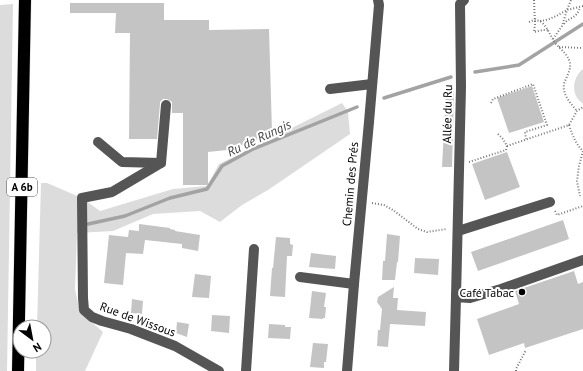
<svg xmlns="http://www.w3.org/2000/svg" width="583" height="371" font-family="'PT Sans',sans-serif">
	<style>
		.green { fill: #dcdcdc }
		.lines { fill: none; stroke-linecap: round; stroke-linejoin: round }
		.stream { stroke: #a3a3a3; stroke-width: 3.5 }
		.building { fill: #c4c4c4 }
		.highway-casing { stroke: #dbdbdb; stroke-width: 13 }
		.path { stroke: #777; stroke-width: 2; stroke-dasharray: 1 2; stroke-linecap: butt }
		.minor { stroke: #555; stroke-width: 10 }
		.highway { stroke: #000; stroke-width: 12 }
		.poi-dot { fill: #000; stroke: #fff; stroke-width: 1.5 }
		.labels { text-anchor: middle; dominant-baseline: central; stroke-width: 4; stroke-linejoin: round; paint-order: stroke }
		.shield { fill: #fff; stroke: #4c4c4c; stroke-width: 1 }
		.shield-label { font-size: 11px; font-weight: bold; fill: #000 }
		.street-label { font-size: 12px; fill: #000; stroke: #fff }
		.poi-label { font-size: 12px; fill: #000; stroke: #fff; text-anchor: end }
		.water-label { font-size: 13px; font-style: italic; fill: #444; stroke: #fff }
	</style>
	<rect width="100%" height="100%" fill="#fff"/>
	<g class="green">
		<polygon points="13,4 7,371 0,371 0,5"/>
		<path d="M583,69V104C583,103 578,100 578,99C571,90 574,76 583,69Z"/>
		<polygon points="342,103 348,112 350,134 268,190 242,205 220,222 200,211 153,214 113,231 77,233 75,289 80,312 103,332 85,371 36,371 36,351 44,351 44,327 37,327 41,183 47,183 82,198 100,211 173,189 207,186 219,164"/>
	</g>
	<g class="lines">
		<g class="stream">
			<polyline points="475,72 519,65 583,24"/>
			<polyline points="384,98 451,77"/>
			<polyline points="88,224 125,216 170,198 207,189 222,166 253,149 357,107"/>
		</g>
	</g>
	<g class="building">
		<polygon points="70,3 164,3 164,20 209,20 209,30 269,29 272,132 265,137 227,150 208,152 208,185 183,185 183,113 172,113 172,102 167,99 163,99 160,102 160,104 157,139 129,139 130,33 115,33 116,13 70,13"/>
		<polygon points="532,86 544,122 509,133 497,98"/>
		<polygon points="446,91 454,91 452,167 442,167"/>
		<polygon points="507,152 520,187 485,200 472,164"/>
		<polygon points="563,220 569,239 478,271 471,252"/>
		<polygon points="139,224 170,228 170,229 175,230 175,231 200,235 198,251 182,248 182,244 145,240 143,254 126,253 123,285 104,283 109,235 128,237 129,230 139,231"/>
		<polygon points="387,234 400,236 398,262 397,262 395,280 382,280 383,261 385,261"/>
		<polygon points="276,237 290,238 290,244 293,245 292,256 287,256 285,297 270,296 272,268 273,268"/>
		<polygon points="311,253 336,256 335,269 309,267"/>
		<polygon points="415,258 439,259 438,275 414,273"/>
		<polygon points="574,271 578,284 583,282 583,329 525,348 524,343 489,355 477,319 519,304 515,291"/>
		<polygon points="195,274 211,276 209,298 192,297"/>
		<polygon points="394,287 393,298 398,298 397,310 426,312 425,326 390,324 388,347 377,346 378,330 380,330 382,309 377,302 378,297"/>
		<polygon points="312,291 326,293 324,307 326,307 325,318 323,318 323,319 309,318"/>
		<polygon points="132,299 143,301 142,314 131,313"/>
		<polygon points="212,315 230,316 229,333 211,331"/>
		<polygon points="177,322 189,324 187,337 176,333"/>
		<polygon points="269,324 285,325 285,327 291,327 290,339 268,338"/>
		<polygon points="313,343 328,344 326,362 324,362 324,368 310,367"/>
	</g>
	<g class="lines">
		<g class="highway-casing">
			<polyline id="highway" points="18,371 25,0"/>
		</g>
		<g class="path">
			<polyline points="534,0 535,24 534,32 543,30 548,30"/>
			<path d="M540,21C550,20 558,15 567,10L571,0"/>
			<path d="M529,22L534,20L540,21C548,27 550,36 556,44C561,50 568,54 570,63C571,71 566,77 564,84C562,94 571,104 577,111"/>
			<path d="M564,24C570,16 576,20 580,7"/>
			<polyline points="553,39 562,26 567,10 583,6"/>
			<polyline points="559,47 583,48"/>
			<polyline points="491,103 493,99 533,84 547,125 525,132 526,139"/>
			<path d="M569,125C573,136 575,143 583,151L579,166L577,181L580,196"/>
			<polyline points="498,134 503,139 507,146 569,125 577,111 583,107"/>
			<polyline points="469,162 506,150 507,146"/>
			<polyline points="372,203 384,205 393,210 418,229 427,232 447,229"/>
			<polyline points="555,211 557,215 583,206"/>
			<polyline points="516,371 516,369 526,350"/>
		</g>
		<g class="minor">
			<polyline points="330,89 372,84"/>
			<polyline points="166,105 161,163 112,192 82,198 83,298 84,310 92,317 102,321 131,329 175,346 219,371"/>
			<polyline points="98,142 122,162 161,163"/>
			<polyline points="458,231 550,202"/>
			<polyline points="300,277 354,284"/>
			<polyline points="456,297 461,87 460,4 464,0"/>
			<polyline points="246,371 254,249"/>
			<polyline points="347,371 354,284 369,122 379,5 378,0"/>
			<polyline points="454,371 456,297 470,298 501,289 583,260"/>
		</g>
		<use href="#highway" class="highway"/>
	</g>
	<circle class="poi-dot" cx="522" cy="292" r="4"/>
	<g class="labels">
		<rect class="shield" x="7" y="178" width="30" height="18" rx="3"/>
		<g class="shield-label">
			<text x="22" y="187">A 6b</text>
		</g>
		<g class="street-label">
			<text transform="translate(447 114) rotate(-89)">Allée du Ru</text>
			<text transform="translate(350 184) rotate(-85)">Chemin des Prés</text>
			<text transform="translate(138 319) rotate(20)">Rue de Wissous</text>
		</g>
		<g class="poi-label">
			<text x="514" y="292">Café Tabac</text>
		</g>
		<g class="water-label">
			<text transform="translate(259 138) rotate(-25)">Ru de Rungis</text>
		</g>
	</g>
	<g transform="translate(32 339) rotate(148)"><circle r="19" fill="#ffffff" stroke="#999999"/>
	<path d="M0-3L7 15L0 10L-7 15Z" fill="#000000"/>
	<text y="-6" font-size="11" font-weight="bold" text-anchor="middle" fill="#000000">N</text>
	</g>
</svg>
